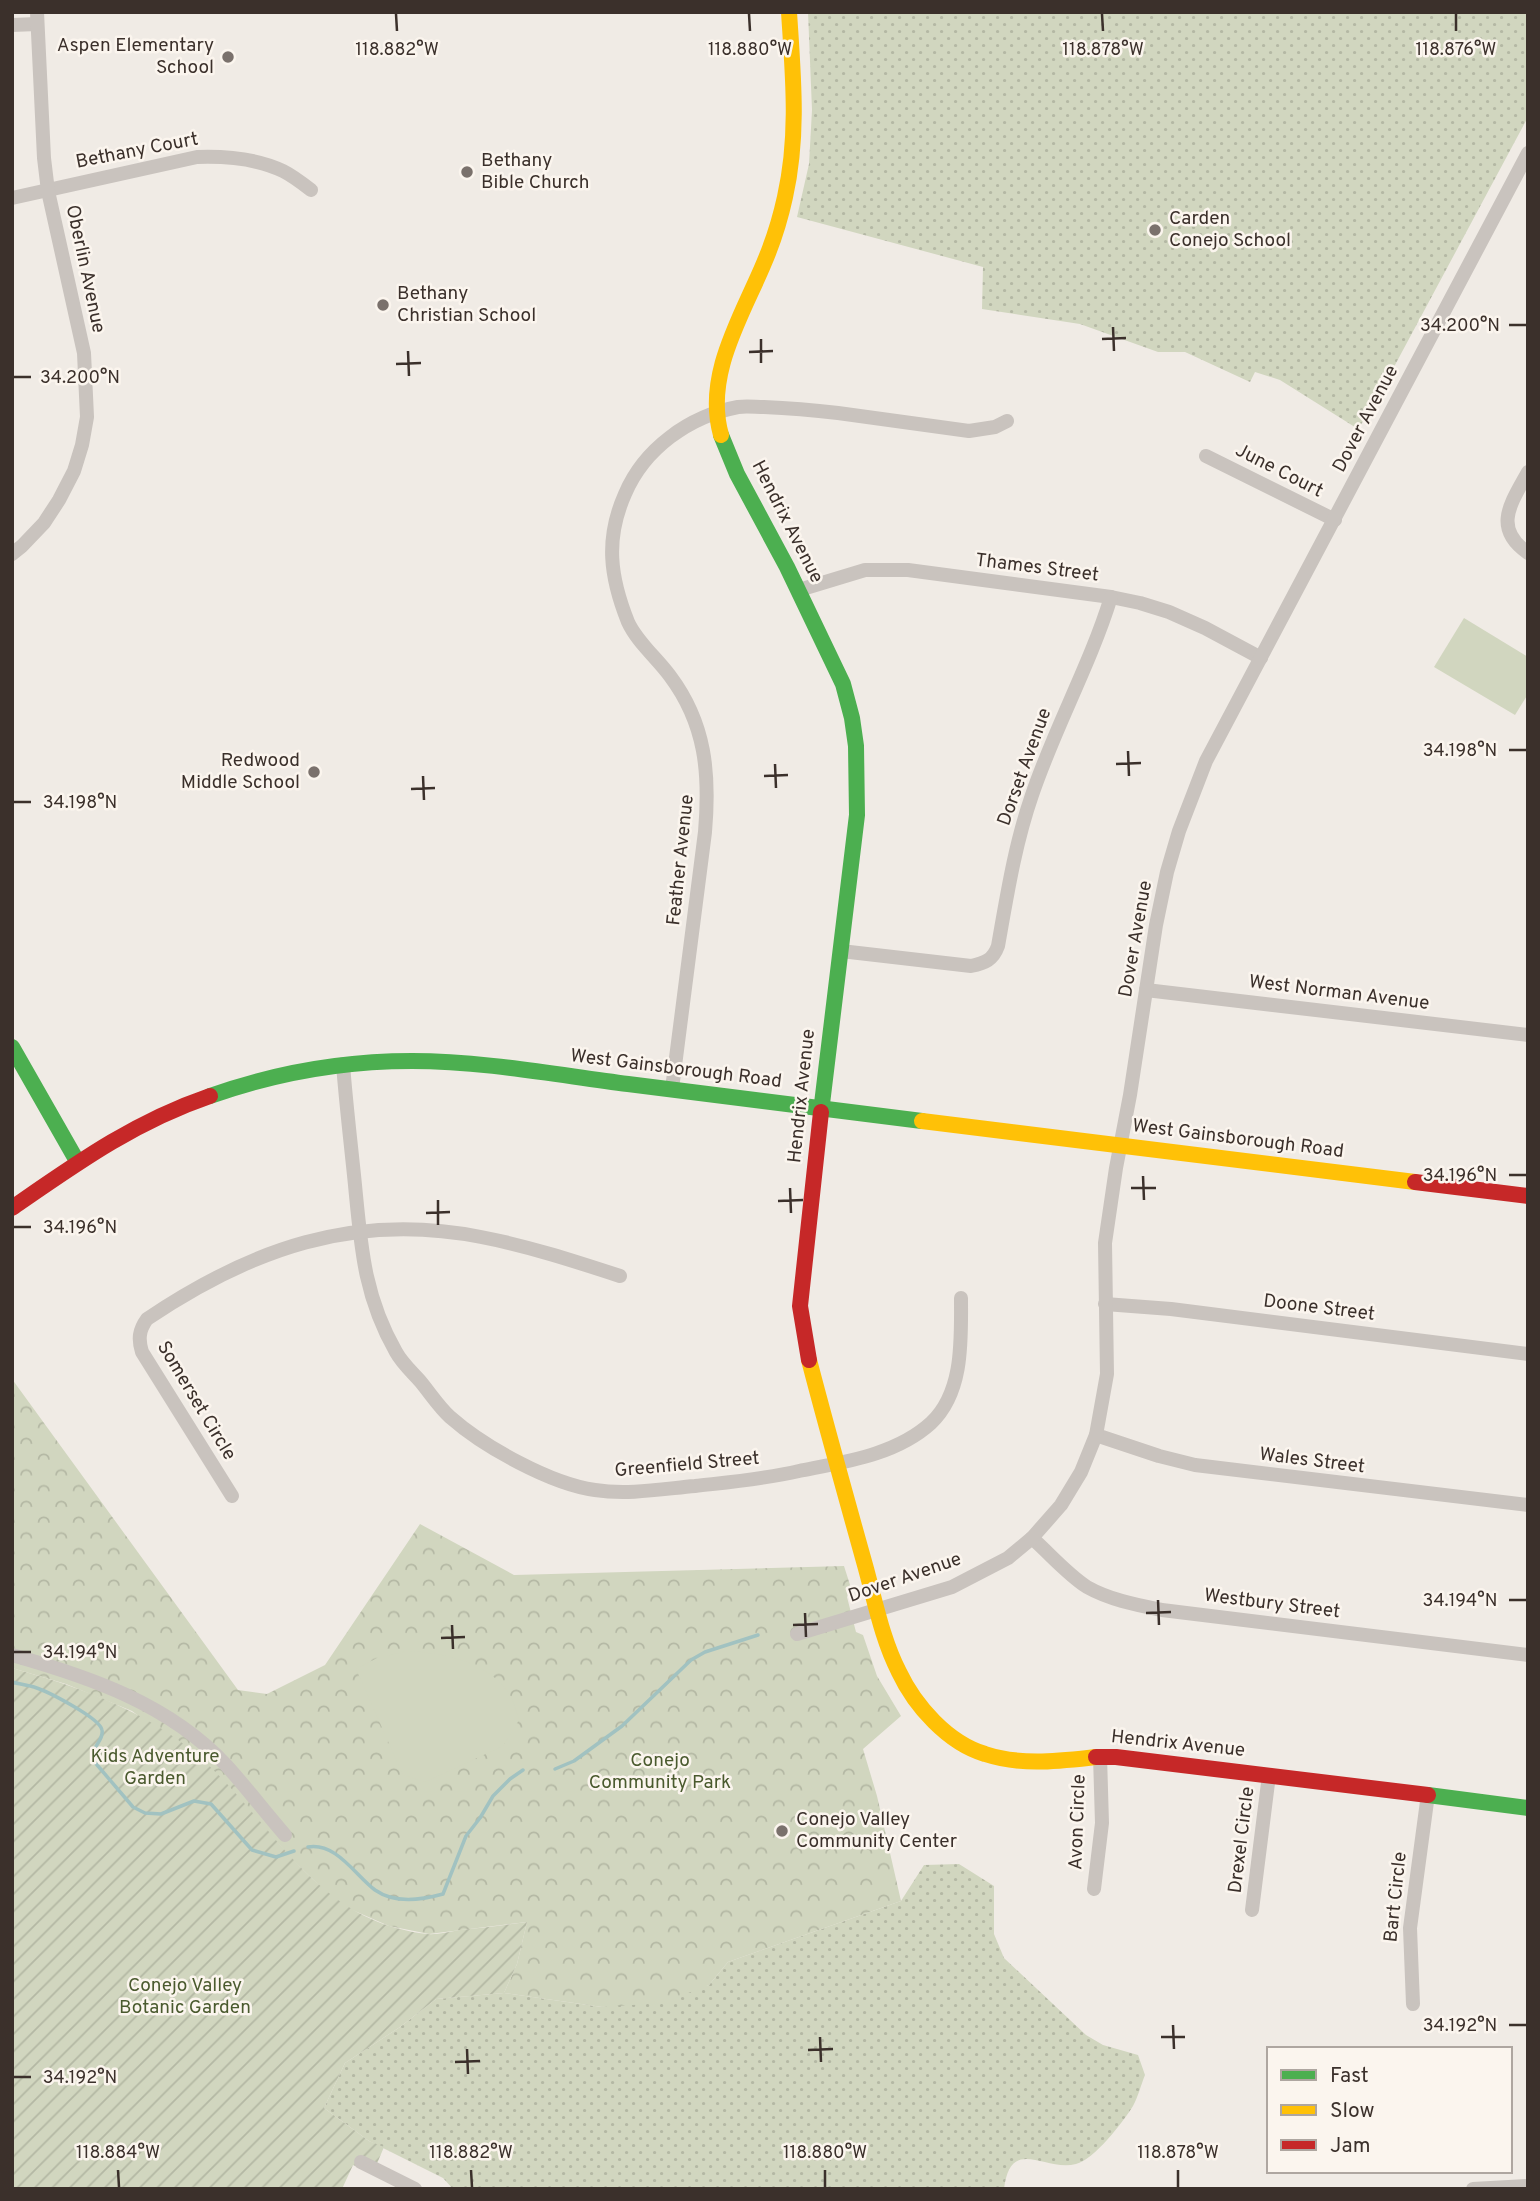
<svg xmlns="http://www.w3.org/2000/svg" width="1540" height="2201" font-family="Overpass,sans-serif">
	<style>
		.grass { fill: url(#grass-dots) }
		.park { fill: url(#park-crowns) }
		.garden { fill: url(#garden-furrows) }
		.pitch { fill: #d1d6bf }
		.lines { fill: none; stroke-linecap: round; stroke-linejoin: round }
		.stream { stroke: #a1c2c1; stroke-width: 3.5 }
		.street { stroke: #c9c3be; stroke-width: 14 }
		.fast { stroke: #4caf50; stroke-width: 16 }
		.slow { stroke: #ffc107; stroke-width: 16 }
		.jam { stroke: #c62828; stroke-width: 16 }
		.ticks { fill: none; stroke: #3b302b; stroke-width: 2.5 }
		.poi-dot { fill: #7a716c; stroke: #fbf5ee; stroke-width: 2.5 }
		.labels { text-anchor: middle; dominant-baseline: central; stroke-width: 5; stroke-linejoin: round; paint-order: stroke }
		.poi-label { font-size: 19px; fill: #3b302b; stroke: #fbf5ee; text-anchor: start }
		.street-label { font-size: 19px; fill: #3b302b; stroke: #fbf5ee }
		.park-label { font-size: 19px; fill: #4a5a2e; stroke: #fbf5ee }
		.ticks-label { font-size: 18px; text-anchor: middle; fill: #3b302b; stroke: #fbf5ee; stroke-width: 5; stroke-linejoin: round; paint-order: stroke }
	</style>
	<defs>
		<pattern id="grass-dots" width="8" height="8" patternUnits="userSpaceOnUse" patternTransform="scale(1.75)"><rect width="8" height="8" fill="#d1d6bf"/><path d="M2 2h.1M6 6h.1" fill="none" stroke="#b4b8a4" stroke-width="1.8" stroke-linecap="round"/></pattern>
		<pattern id="park-crowns" width="20" height="18" patternUnits="userSpaceOnUse" patternTransform="scale(1.75)"><rect width="20" height="18" fill="#d1d6bf"/><path d="M2 6a3 3 0 1 1 6 0M12 15a3 3 0 1 1 6 0" fill="none" stroke="#b4b8a4"/></pattern>
		<pattern id="garden-furrows" width="10" height="10" patternUnits="userSpaceOnUse" patternTransform="scale(1.75)"><rect width="10" height="10" fill="#d1d6bf"/><path d="M-1 1l2-2M0 10L10 0M9 11l2-2" fill="none" stroke="#b4b8a4"/></pattern>
	</defs>
	<rect width="100%" height="100%" fill="#f0ebe5"/>
	<g class="grass">
		<polygon points="808,12 1528,12 1528,117 1373,406 1358,429 1280,380 1255,372 1250,382 1185,352 1158,352 1080,324 982,309 983,267 797,217 809,164 812,110"/>
		<path d="M959,1864L994,1886V1934L1004,1958L1086,2035L1103,2045L1138,2055L1145,2075C1141,2085 1138,2097 1133,2106C1123,2122 1094,2160 1076,2164C1044,2172 1011,2135 1004,2189H453L443,2178L369,2141L324,2108L345,2063L400,2027L436,1999L504,1993L602,2007L709,1985L728,1962L901,1901L924,1865Z"/>
	</g>
	<polygon class="park" points="12,1379 238,1690 267,1694 325,1665 420,1524 514,1575 844,1566 851,1588 847,1597 856,1632 863,1635 877,1676 901,1716 863,1749 877,1796 901,1901 728,1962 709,1985 662,2003 602,2007 504,1993 517,1964 527,1922 429,1934 389,1926 350,1909 330,1896 294,1861 218,1776 132,1711 66,1684 12,1668"/>
	<path class="garden" d="M12,1668C75,1686 138,1707 190,1749C272,1815 309,1921 427,1934C437,1935 448,1932 459,1930C481,1928 504,1925 527,1922L517,1964L504,1993L436,1999L400,2027L345,2063L324,2108L369,2141L384,2147L373,2173L353,2165L342,2189H12Z"/>
	<g class="pitch">
		<polygon points="1464,618 1528,657 1528,694 1515,715 1434,667"/>
		<path d="M407,1651C445,1653 493,1662 512,1699C515,1706 517,1714 519,1720L503,1746L425,1782L403,1775L356,1669L377,1658Z"/>
	</g>
	<g class="lines">
		<g class="stream">
			<path d="M12,1682C19,1684 27,1685 34,1687C47,1691 100,1718 102,1730C104,1740 91,1748 92,1759L133,1807L145,1813L161,1814L194,1801L211,1804L252,1850L276,1857L294,1851"/>
			<polyline points="555,1769 574,1761 622,1726 691,1660 705,1652 758,1635"/>
			<path d="M308,1847C336,1842 355,1875 375,1890C395,1904 421,1900 443,1894L466,1836L480,1818L493,1796L510,1779L523,1770"/>
		</g>
		<g class="street">
			<polyline points="12,25 37,24"/>
			<path d="M12,198L197,157C226,156 256,158 283,171C293,176 302,183 311,190"/>
			<polyline points="1206,456 1335,520"/>
			<path d="M1528,472C1511,503 1492,528 1528,553"/>
			<polyline points="12,554 22,546 44,523 59,500 74,471 82,445 87,417 84,353 48,191 44,158 37,12"/>
			<polyline points="799,590 865,570 908,570 1111,597 1140,603 1169,612 1205,628 1261,658"/>
			<path d="M841,951L971,966C985,963 993,960 998,946C1007,895 1015,844 1032,795C1055,727 1090,665 1111,597"/>
			<polyline points="1146,990 1528,1035"/>
			<path d="M343,1064C346,1104 351,1145 355,1185C361,1247 364,1296 396,1352C402,1363 412,1372 420,1381C430,1393 439,1407 450,1417C484,1447 551,1484 595,1490C628,1495 662,1489 695,1486C730,1482 765,1479 799,1471C844,1462 896,1455 931,1423C964,1392 961,1339 961,1298"/>
			<path d="M672,1089L705,832C710,774 706,724 670,676C657,658 637,642 628,622C610,577 605,539 625,494C644,449 689,416 738,407C746,406 756,407 764,407C789,408 813,410 838,413C881,419 925,425 969,431L995,427L1007,421"/>
			<polyline points="1105,1304 1171,1309 1528,1354"/>
			<polyline points="1096,1435 1159,1456 1195,1465 1528,1505"/>
			<path d="M232,1496L142,1352C138,1339 139,1330 147,1319C251,1249 354,1212 481,1237C528,1246 574,1261 620,1276"/>
			<path d="M1032,1538C1050,1554 1067,1574 1087,1587C1110,1600 1137,1605 1162,1610L1528,1655"/>
			<polyline points="797,1634 952,1587 1008,1558 1032,1538 1061,1505 1081,1472 1096,1435 1107,1374 1105,1243 1116,1168 1130,1095 1156,925 1167,872 1179,831 1206,761 1528,153"/>
			<path d="M12,1655C90,1677 169,1704 226,1765C246,1787 265,1812 285,1835"/>
			<polyline points="1094,1889 1102,1823 1100,1756"/>
			<polyline points="1252,1910 1269,1775"/>
			<polyline points="1413,2004 1410,1928 1428,1794"/>
			<polyline points="361,2162 415,2189"/>
			<polyline points="1473,2189 1528,2186"/>
		</g>
		<g class="fast">
			<polyline points="721,435 737,474 787,567 843,684 852,718 856,746 857,815 821,1112"/>
			<polyline points="12,1047 77,1161"/>
			<path d="M210,1096C275,1073 343,1061 412,1061C484,1061 557,1075 628,1084C726,1096 824,1108 922,1121"/>
			<polyline points="1428,1795 1528,1808"/>
		</g>
		<g class="slow">
			<path d="M721,435C704,375 742,316 764,263C773,242 780,220 785,197C799,135 793,75 789,12"/>
			<polyline points="922,1121 1415,1182"/>
			<path d="M809,1360C827,1429 846,1497 865,1565C875,1601 882,1639 899,1672C915,1706 948,1743 985,1754C1022,1766 1059,1761 1096,1757"/>
		</g>
		<g class="jam">
			<polyline points="1415,1182 1528,1196"/>
			<path d="M12,1208C77,1163 134,1122 210,1096"/>
			<polyline points="809,1360 800,1306 821,1112"/>
			<polyline points="1096,1757 1116,1757 1428,1795"/>
		</g>
	</g>
	<path class="ticks" d="M396,14L397,31M749,14L750,31M1102,14L1103,31M1456,14V31M1509,325H1526M1113,327L1114,351M761,339V363M1102,339L1126,338M408,351L409,376M749,352L773,351M396,364L421,363M14,377H31M1509,750H1526M1128,751L1129,776M775,764L776,788M1116,764L1141,763M423,776L424,800M764,776L788,775M411,789L435,788M14,802H31M1509,1175H1526M1143,1176L1144,1200M790,1188L791,1213M1131,1188H1156M438,1200V1225M778,1201L803,1200M426,1213L450,1212M14,1227H31M1158,1600L1159,1625M1509,1600H1526M805,1613L806,1637M1146,1613L1171,1612M452,1625L453,1649M793,1625L818,1624M441,1638L465,1637M14,1652H31M1173,2025L1174,2049M1509,2025H1526M820,2037L821,2062M1161,2037H1185M467,2049L468,2074M808,2050L833,2049M455,2062L480,2061M14,2077H31M118,2170L119,2187M471,2170L472,2187M825,2170V2187M1178,2170V2187"/>
	<g class="poi-dot">
		<circle cx="228" cy="57" r="7"/>
		<circle cx="467" cy="172" r="7"/>
		<circle cx="1155" cy="230" r="7"/>
		<circle cx="383" cy="305" r="7"/>
		<circle cx="314" cy="772" r="7"/>
		<circle cx="782" cy="1831" r="7"/>
	</g>
	<g class="labels">
		<g class="poi-label">
			<text x="214" y="46" text-anchor="end">Aspen Elementary<tspan x="214" dy="22">School</tspan></text>
			<text x="481" y="161">Bethany<tspan x="481" dy="22">Bible Church</tspan></text>
			<text x="1169" y="219">Carden<tspan x="1169" dy="22">Conejo School</tspan></text>
			<text x="397" y="294">Bethany<tspan x="397" dy="22">Christian School</tspan></text>
			<text x="300" y="761" text-anchor="end">Redwood<tspan x="300" dy="22">Middle School</tspan></text>
			<text x="796" y="1820">Conejo Valley<tspan x="796" dy="22">Community Center</tspan></text>
		</g>
		<g class="street-label">
			<text transform="translate(137 151) rotate(-11)">Bethany Court</text>
			<text transform="translate(85 269) rotate(78)">Oberlin Avenue</text>
			<text transform="translate(1366 419) rotate(-62)">Dover Avenue</text>
			<text transform="translate(1279 471) rotate(27)">June Court</text>
			<text transform="translate(787 522) rotate(63)">Hendrix Avenue</text>
			<text transform="translate(1037 568) rotate(7)">Thames Street</text>
			<text transform="translate(1025 767) rotate(-70)">Dorset Avenue</text>
			<text transform="translate(681 860) rotate(-84)">Feather Avenue</text>
			<text transform="translate(1136 939) rotate(-80)">Dover Avenue</text>
			<text transform="translate(1339 993) rotate(7)">West Norman Avenue</text>
			<text transform="translate(676 1069) rotate(7)">West Gainsborough Road</text>
			<text transform="translate(802 1096) rotate(-84)">Hendrix Avenue</text>
			<text transform="translate(1238 1139) rotate(7)">West Gainsborough Road</text>
			<text transform="translate(1319 1308) rotate(7)">Doone Street</text>
			<text transform="translate(196 1401) rotate(59)">Somerset Circle</text>
			<text transform="translate(1312 1461) rotate(7)">Wales Street</text>
			<text transform="translate(687 1465) rotate(-5)">Greenfield Street</text>
			<text transform="translate(905 1578) rotate(-19)">Dover Avenue</text>
			<text transform="translate(1272 1604) rotate(7)">Westbury Street</text>
			<text transform="translate(1178 1744) rotate(6)">Hendrix Avenue</text>
			<text transform="translate(1078 1822) rotate(-88)">Avon Circle</text>
			<text transform="translate(1242 1840) rotate(-83)">Drexel Circle</text>
			<text transform="translate(1396 1897) rotate(-84)">Bart Circle</text>
		</g>
		<g class="park-label">
			<text x="155" y="1757">Kids Adventure<tspan x="155" dy="22">Garden</tspan></text>
			<text x="660" y="1761">Conejo<tspan x="660" dy="22">Community Park</tspan></text>
			<text x="185" y="1986">Conejo Valley<tspan x="185" dy="22">Botanic Garden</tspan></text>
		</g>
	</g>
	<g class="ticks-label">
		<text x="397" y="55">118.882°W</text>
		<text x="750" y="55">118.880°W</text>
		<text x="1103" y="55">118.878°W</text>
		<text x="1456" y="55">118.876°W</text>
		<text x="1460" y="331">34.200°N</text>
		<text x="80" y="383">34.200°N</text>
		<text x="1460" y="756">34.198°N</text>
		<text x="80" y="808">34.198°N</text>
		<text x="1460" y="1181">34.196°N</text>
		<text x="80" y="1233">34.196°N</text>
		<text x="1460" y="1606">34.194°N</text>
		<text x="80" y="1658">34.194°N</text>
		<text x="1460" y="2031">34.192°N</text>
		<text x="80" y="2083">34.192°N</text>
		<text x="118" y="2158">118.884°W</text>
		<text x="471" y="2158">118.882°W</text>
		<text x="825" y="2158">118.880°W</text>
		<text x="1178" y="2158">118.878°W</text>
	</g>
	<rect width="1540" height="2201" fill="none" stroke="#3b302b" stroke-width="28"/>
	<rect x="1267" y="2047" width="245" height="126" fill="#fbf5ee" stroke="#aea6a0" stroke-width="2"/>
	<rect x="1281" y="2070" width="35" height="10" fill="#4caf50" stroke="#aea6a0" stroke-width="2"/>
	<text x="1330" y="2082" font-size="21" fill="#3b302b">Fast</text>
	<rect x="1281" y="2105" width="35" height="10" fill="#ffc107" stroke="#aea6a0" stroke-width="2"/>
	<text x="1330" y="2117" font-size="21" fill="#3b302b">Slow</text>
	<rect x="1281" y="2140" width="35" height="10" fill="#c62828" stroke="#aea6a0" stroke-width="2"/>
	<text x="1330" y="2152" font-size="21" fill="#3b302b">Jam</text>
</svg>
